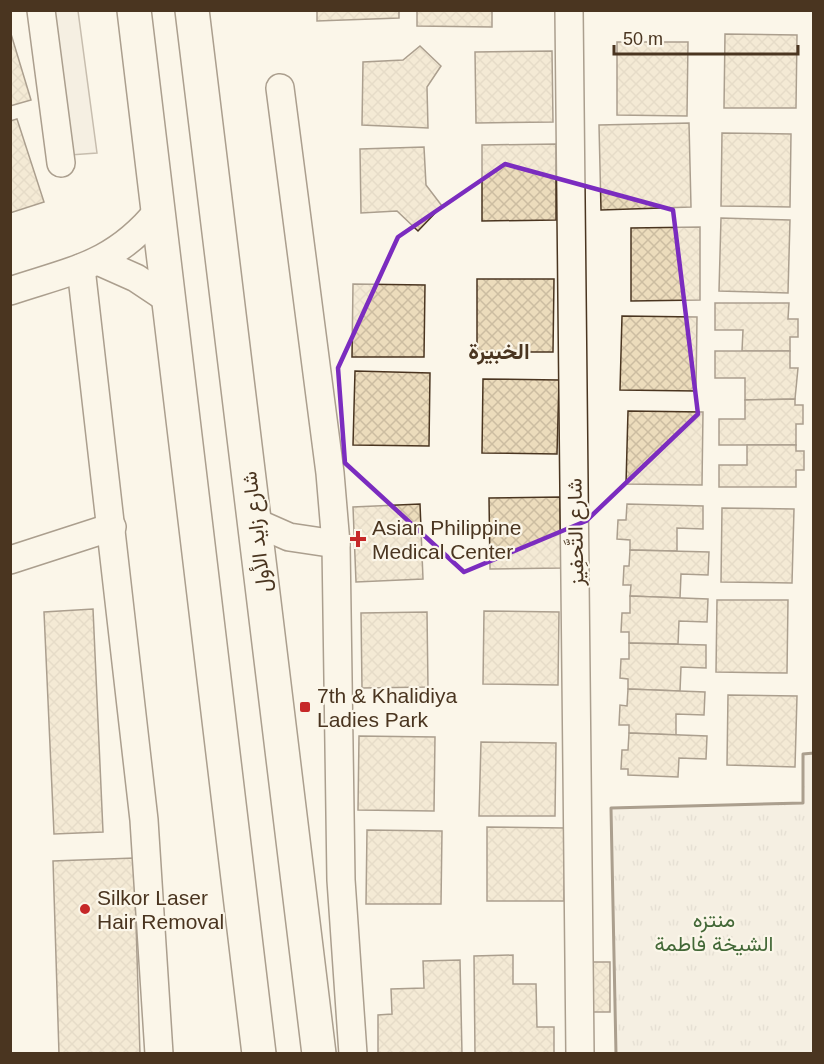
<svg xmlns="http://www.w3.org/2000/svg" width="824" height="1064" font-family="Helvetica,Vazirmatn,sans-serif">
	<style>
		.park { fill: url(#park-tufts); stroke: #887966; stroke-width: 1.5 }
		.parking { fill: #ede7d9; stroke: #887966; stroke-width: 1.5 }
		.building { fill: url(#building-cross-hatch); stroke: #4a3520; stroke-width: 1.5 }
		.lines { fill: none; stroke-linecap: round; stroke-linejoin: round }
		.minor-casing { stroke: #4a3520; stroke-width: 30 }
		.major-casing { stroke: #4a3520; stroke-width: 36 }
		.minor { stroke: #fbf6e9; stroke-width: 27 }
		.major { stroke: #fbf6e9; stroke-width: 33 }
		.wall { stroke: #4a3520; stroke-width: 3 }
		.marked { fill: none; stroke: #7b2cbf; stroke-width: 4.5; stroke-linejoin: round }
		.poi-dot { fill: #c62828; stroke: #fbf6e9; stroke-width: 2 }
		.labels { text-anchor: middle; dominant-baseline: central; stroke-width: 4.5; stroke-linejoin: round; paint-order: stroke }
		.poi-label { font-size: 21px; fill: #4a3520; stroke: #fbf6e9; text-anchor: start }
		.street-label { font-size: 21px; fill: #4a3520; stroke: #fbf6e9 }
		.park-label { font-size: 21px; fill: #436837; stroke: #fbf6e9 }
		.neighbourhood-label { font-size: 22px; font-weight: bold; fill: #4a3520; stroke: #fbf6e9 }
	</style>
	<defs>
		<pattern id="park-tufts" width="24" height="20" patternUnits="userSpaceOnUse" patternTransform="scale(1.5)"><rect width="24" height="20" fill="#ede6d9"/><path d="M3 7l-1-3M5 7V3M7 7l1-3M15 17l-1-3M17 17v-4M19 17l1-3" fill="none" stroke="#cdc6ba"/></pattern>
		<pattern id="building-cross-hatch" width="8" height="8" patternUnits="userSpaceOnUse" patternTransform="scale(1.5)"><rect width="8" height="8" fill="#ecdcbc"/><path d="M0 0l8 8M0 8l8-8" fill="none" stroke="#ccbda1"/></pattern>
	</defs>
	<rect width="100%" height="100%" fill="#fbf6e9"/>
	<polygon class="park" points="813,753 813,1053 616,1053 611,808 803,803 803,754"/>
	<polygon class="parking" points="52,11 78,11 97,153 70,155"/>
	<g class="building">
		<polygon points="317,10 399,10 399,18 317,21"/>
		<polygon points="417,10 492,10 492,27 417,26"/>
		<polygon points="11,34 31,100 10,106 10,34"/>
		<polygon points="725,34 797,35 796,108 724,108"/>
		<polygon points="617,42 688,42 687,116 617,115"/>
		<polygon points="420,46 441,66 427,87 428,128 362,125 363,62 403,60"/>
		<polygon points="552,51 553,122 476,123 475,52"/>
		<polygon points="17,119 44,202 10,213 10,121"/>
		<polygon points="689,123 691,207 601,210 599,125"/>
		<polygon points="722,133 791,134 790,207 721,206"/>
		<polygon points="556,144 556,220 482,221 482,145"/>
		<polygon points="424,147 426,185 442,206 418,231 397,211 361,213 360,149"/>
		<polygon points="721,218 790,220 788,293 719,291"/>
		<polygon points="700,227 700,300 631,301 631,228"/>
		<polygon points="477,279 554,279 553,352 477,352"/>
		<polygon points="353,284 425,285 424,357 352,357"/>
		<polygon points="715,303 789,303 788,319 798,319 798,337 790,337 790,351 742,351 743,330 715,330"/>
		<polygon points="622,316 697,317 696,391 620,390"/>
		<polygon points="715,351 790,351 790,368 798,368 795,399 745,400 745,378 715,378"/>
		<polygon points="355,371 430,373 429,446 353,445"/>
		<polygon points="483,379 559,380 557,454 482,453"/>
		<polygon points="795,399 795,405 803,405 803,424 796,424 796,445 719,445 719,419 745,419 745,400"/>
		<polygon points="628,411 703,412 702,485 626,484"/>
		<polygon points="747,445 796,445 796,451 804,451 804,470 796,470 796,487 719,487 719,465 747,465"/>
		<polygon points="560,497 561,568 490,569 489,498"/>
		<polygon points="420,504 423,579 356,582 353,507"/>
		<polygon points="627,504 703,506 703,529 677,528 677,551 630,550 630,540 617,539 618,520 626,520"/>
		<polygon points="722,508 794,509 792,583 721,582"/>
		<polygon points="630,550 709,552 708,575 681,574 680,598 630,596 631,585 623,585 624,566 629,566"/>
		<polygon points="630,596 708,599 707,622 679,621 678,644 629,643 629,632 621,632 622,613 630,613"/>
		<polygon points="717,600 788,600 787,673 716,672"/>
		<polygon points="93,609 103,832 54,834 44,612"/>
		<polygon points="484,611 559,612 558,685 483,684"/>
		<polygon points="427,612 428,687 362,688 361,613"/>
		<polygon points="629,643 706,645 706,668 681,667 680,691 628,689 628,679 620,678 621,659 629,659"/>
		<polygon points="628,689 705,692 704,715 676,714 676,735 629,733 629,725 619,725 620,705 627,706"/>
		<polygon points="728,695 797,696 795,767 727,765"/>
		<polygon points="629,733 707,736 706,759 679,758 678,777 628,775 628,769 621,769 622,750 628,750"/>
		<polygon points="359,736 435,737 434,811 358,810"/>
		<polygon points="481,742 556,743 555,816 479,816"/>
		<polygon points="487,827 565,828 564,901 487,901"/>
		<polygon points="367,830 442,831 441,904 366,904"/>
		<polygon points="134,858 140,1054 59,1054 53,861"/>
		<polygon points="513,955 513,984 536,984 537,1027 554,1027 554,1054 475,1054 474,956"/>
		<polygon points="460,960 462,1054 378,1054 378,1015 392,1014 391,989 424,988 423,961"/>
		<rect x="591" y="962" width="19" height="50"/>
	</g>
	<g class="lines">
		<g class="minor-casing">
			<g id="minor">
				<polyline points="41,10 61,163"/>
				<polyline points="569,10 580,1054"/>
				<polyline points="280,88 330,473 336,544 341,880 353,1054"/>
				<polyline points="100,262 136,278 169,300"/>
				<polyline points="81,268 144,820 159,1054"/>
				<path d="M10,291C73,270 114,265 158,211"/>
				<polyline points="255,522 289,537 336,544"/>
				<polyline points="10,560 112,527"/>
			</g>
		</g>
		<g class="major-casing">
			<g id="major">
				<polyline points="134,10 259,1054"/>
				<polyline points="192,10 319,1054"/>
			</g>
		</g>
		<use href="#minor" class="minor"/>
		<use href="#major" class="major"/>
		<polyline class="wall" points="616,1054 611,808 803,803 803,754 814,753"/>
	</g>
	<path d="M0 0H824V1064H0ZM505,164L673,210L698,414L586,521L464,572L345,463L338,368L398,237Z" fill="#fbf6e9" fill-opacity=".55" fill-rule="evenodd"/>
	<path class="marked" d="M505,164L673,210L698,414L586,521L464,572L345,463L338,368L398,237Z"/>
	<g class="poi-dot">
		<path d="M355 530h6v6h6v6h-6v6h-6v-6h-6v-6h6z"/>
		<rect x="299" y="701" width="12" height="12" rx="3"/>
		<circle cx="85" cy="909" r="6"/>
	</g>
	<g class="labels">
		<g class="poi-label">
			<text x="372" y="527">Asian Philippine<tspan x="372" dy="24">Medical Center</tspan></text>
			<text x="317" y="695">7th &amp; Khalidiya<tspan x="317" dy="24">Ladies Park</tspan></text>
			<text x="97" y="897">Silkor Laser<tspan x="97" dy="24">Hair Removal</tspan></text>
		</g>
		<g class="street-label">
			<text transform="translate(256 532) rotate(-97)">شارع زايد الأول</text>
			<text transform="translate(575 532) rotate(-91)">شارع التَّحفِيز</text>
		</g>
		<g class="park-label">
			<text x="714" y="919">منتزه<tspan x="714" dy="24">الشيخة فاطمة</tspan></text>
		</g>
		<g class="neighbourhood-label">
			<text x="499" y="351">الخبيرة</text>
		</g>
	</g>
	<rect width="824" height="1064" fill="none" stroke="#4a3520" stroke-width="24"/>
	<path d="M614 45v9h184v-9" fill="none" stroke="#4a3520" stroke-width="3"/>
	<text x="623" y="45" font-size="18" fill="#4a3520" stroke="#fbf6e9" stroke-width="4.5" paint-order="stroke">50 m</text>
</svg>
